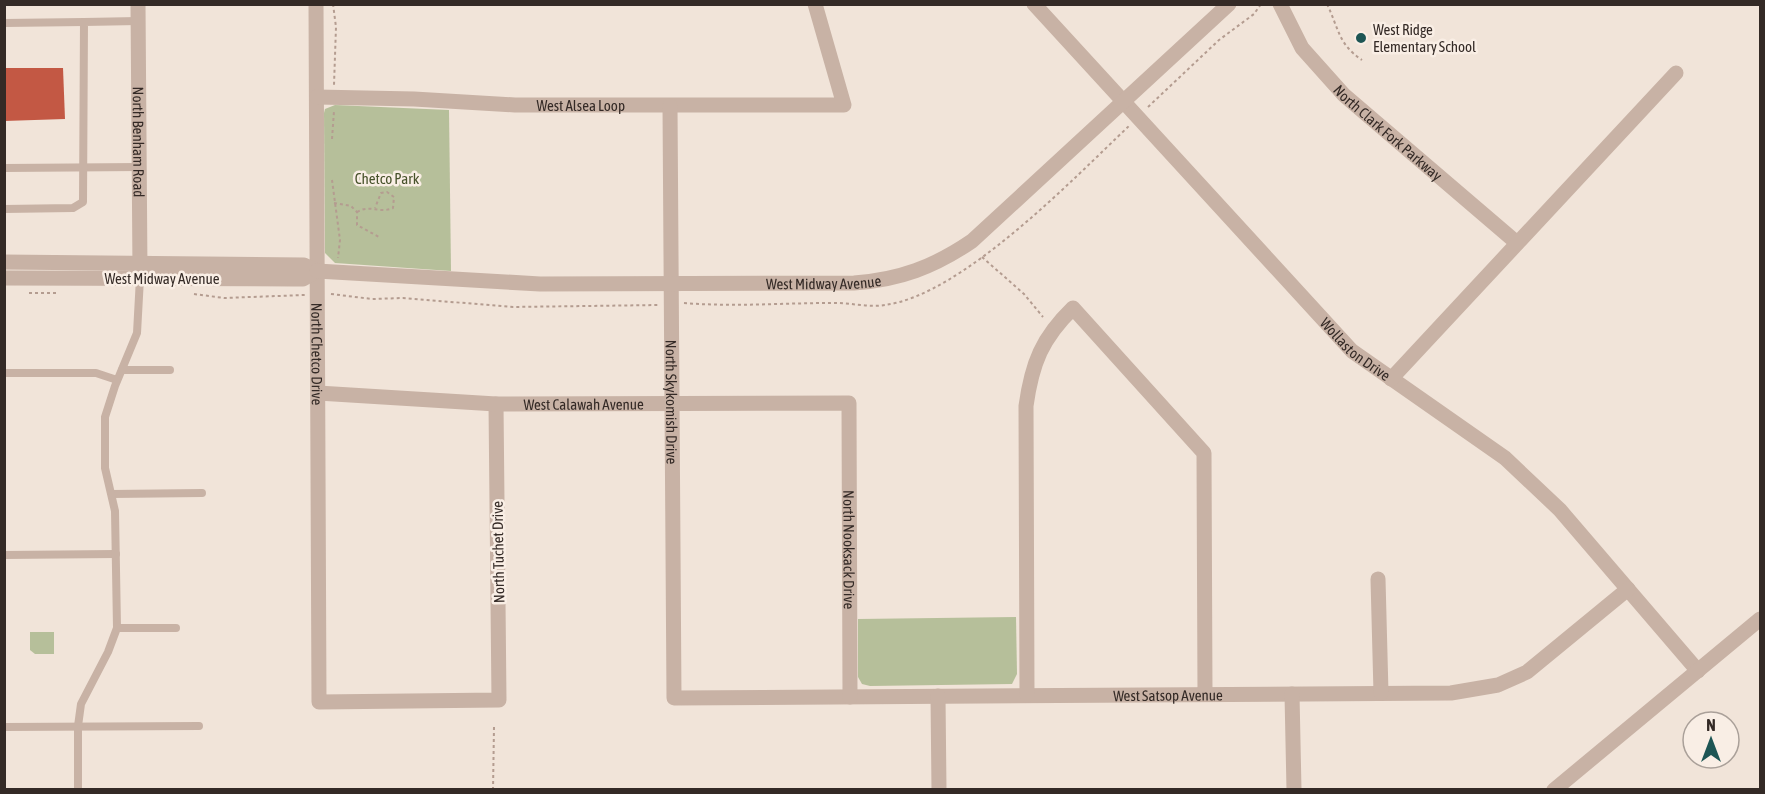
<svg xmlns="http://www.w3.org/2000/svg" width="1765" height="794" font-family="'Asap Condensed',sans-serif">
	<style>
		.green { fill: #b6bf9a }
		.building { fill: #c35844 }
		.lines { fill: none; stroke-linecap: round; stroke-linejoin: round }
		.path { stroke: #b49c90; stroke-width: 2; stroke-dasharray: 3 3; stroke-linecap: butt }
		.lane { stroke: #c8b2a5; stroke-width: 8 }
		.street { stroke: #c8b2a5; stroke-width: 15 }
		.poi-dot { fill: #1d5554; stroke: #f9eee5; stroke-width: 2 }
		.labels { text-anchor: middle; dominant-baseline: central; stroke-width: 5; stroke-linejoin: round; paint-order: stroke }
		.poi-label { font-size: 15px; fill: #342a26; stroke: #f9eee5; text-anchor: start }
		.street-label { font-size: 15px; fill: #342a26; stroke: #f9eee5 }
		.park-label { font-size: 15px; fill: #47522b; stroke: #f9eee5 }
	</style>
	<rect width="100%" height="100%" fill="#f1e4d9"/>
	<g class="green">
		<polygon points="335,105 449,110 451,271 335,263 325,253 324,113 325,109"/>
		<polygon points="1016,617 1017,674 1012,684 870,686 862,684 858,677 858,619"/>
		<polygon points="30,632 54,632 54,654 35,654 30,650"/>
	</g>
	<polygon class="building" points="4,68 63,68 65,119 4,121"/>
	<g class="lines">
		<g class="path">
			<polyline points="333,4 336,27 334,85"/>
			<path d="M1327,4C1339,29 1338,44 1362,60"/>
			<polyline points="1148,107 1219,40 1254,14 1261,4"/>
			<polyline points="332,139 334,111"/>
			<polyline points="332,180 340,240 338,258"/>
			<polyline points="334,203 351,206 357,212 357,225 379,237"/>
			<path d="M357,212C370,204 380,214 393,208L394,197L387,192L381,193L375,208"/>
			<polyline points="982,257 1024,294 1043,317"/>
			<polyline points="29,293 56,293"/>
			<polyline points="194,294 224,298 305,295"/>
			<polyline points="331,294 372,299 403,298 513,307 658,305"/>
			<path d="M684,303C733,307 782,303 830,303C849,302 867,308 885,305C962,295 1073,179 1129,126"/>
			<polyline points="493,790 494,727"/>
		</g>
		<g class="lane">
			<polyline points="4,23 84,22"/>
			<polyline points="4,168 140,167"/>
			<polyline points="4,209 73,208 83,202 84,22 138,21"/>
			<polyline points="122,370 170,370"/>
			<polyline points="4,373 96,373 117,380"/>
			<polyline points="112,494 202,493"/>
			<polyline points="4,555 116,554"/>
			<polyline points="117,628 176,628"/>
			<polyline points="4,727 199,726"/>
			<polyline points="78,790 78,726 81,704 108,652 117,628 115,511 105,468 105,417 115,386 137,333 140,278"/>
		</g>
		<g class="street">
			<path id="s1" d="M138,4L140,272"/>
			<path id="s2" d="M316,4L319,702L499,700L496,404"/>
			<path id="s3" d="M1034,4L1352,351L1505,458L1560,510L1698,671"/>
			<path id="s4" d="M1280,4L1302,48L1344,95L1517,243"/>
			<path id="s5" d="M317,97L414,99L515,105H844L815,4"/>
			<path id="s6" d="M670,106L674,698L1451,693L1498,685L1527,672L1628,589"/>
			<polyline points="4,262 304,265 317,271 303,279 294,279 4,278"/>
			<path id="s7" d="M317,271L540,284L854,283C899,280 934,267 972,241L1229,4"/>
			<polyline points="1391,379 1676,73"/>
			<path id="s8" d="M318,393L496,404L849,403L850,697"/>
			<polyline points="1378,579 1381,693"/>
			<polyline points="1292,694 1294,790"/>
			<path d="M1027,695L1026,406C1032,363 1042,338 1073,308L1204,453L1205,694"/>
			<polyline points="938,696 939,790"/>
			<polyline points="1554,790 1760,619"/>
		</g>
	</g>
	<circle class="poi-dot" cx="1361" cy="38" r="6"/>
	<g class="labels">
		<g class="poi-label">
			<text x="1373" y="29">West Ridge<tspan x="1373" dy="17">Elementary School</tspan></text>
		</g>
		<g class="street-label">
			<text stroke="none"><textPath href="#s5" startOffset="264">West Alsea Loop</textPath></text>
			<text stroke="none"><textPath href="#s4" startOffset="170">North Clark Fork Parkway</textPath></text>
			<text stroke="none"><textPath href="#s1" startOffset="138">North Benham Road</textPath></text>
			<text x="162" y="278">West Midway Avenue</text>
			<text stroke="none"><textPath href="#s7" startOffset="507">West Midway Avenue</textPath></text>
			<text stroke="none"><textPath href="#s3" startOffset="472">Wollaston Drive</textPath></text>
			<text stroke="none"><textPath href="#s2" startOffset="350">North Chetco Drive</textPath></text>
			<text stroke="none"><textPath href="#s6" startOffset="296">North Skykomish Drive</textPath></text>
			<text stroke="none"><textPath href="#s8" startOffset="266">West Calawah Avenue</textPath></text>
			<text stroke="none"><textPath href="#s8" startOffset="678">North Nooksack Drive</textPath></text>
			<text transform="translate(498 552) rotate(-91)">North Tuchet Drive</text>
			<text stroke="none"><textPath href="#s6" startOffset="1086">West Satsop Avenue</textPath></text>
		</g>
		<g class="park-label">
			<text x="387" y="178">Chetco Park</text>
		</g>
	</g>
	<rect width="1765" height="794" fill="none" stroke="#342a26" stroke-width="12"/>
	<g transform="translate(1711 740)"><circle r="28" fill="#f9eee5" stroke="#aaa099" stroke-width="1.5"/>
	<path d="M0-4.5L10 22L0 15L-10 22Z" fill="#1d5554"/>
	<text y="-9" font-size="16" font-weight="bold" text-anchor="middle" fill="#342a26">N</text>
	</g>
</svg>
